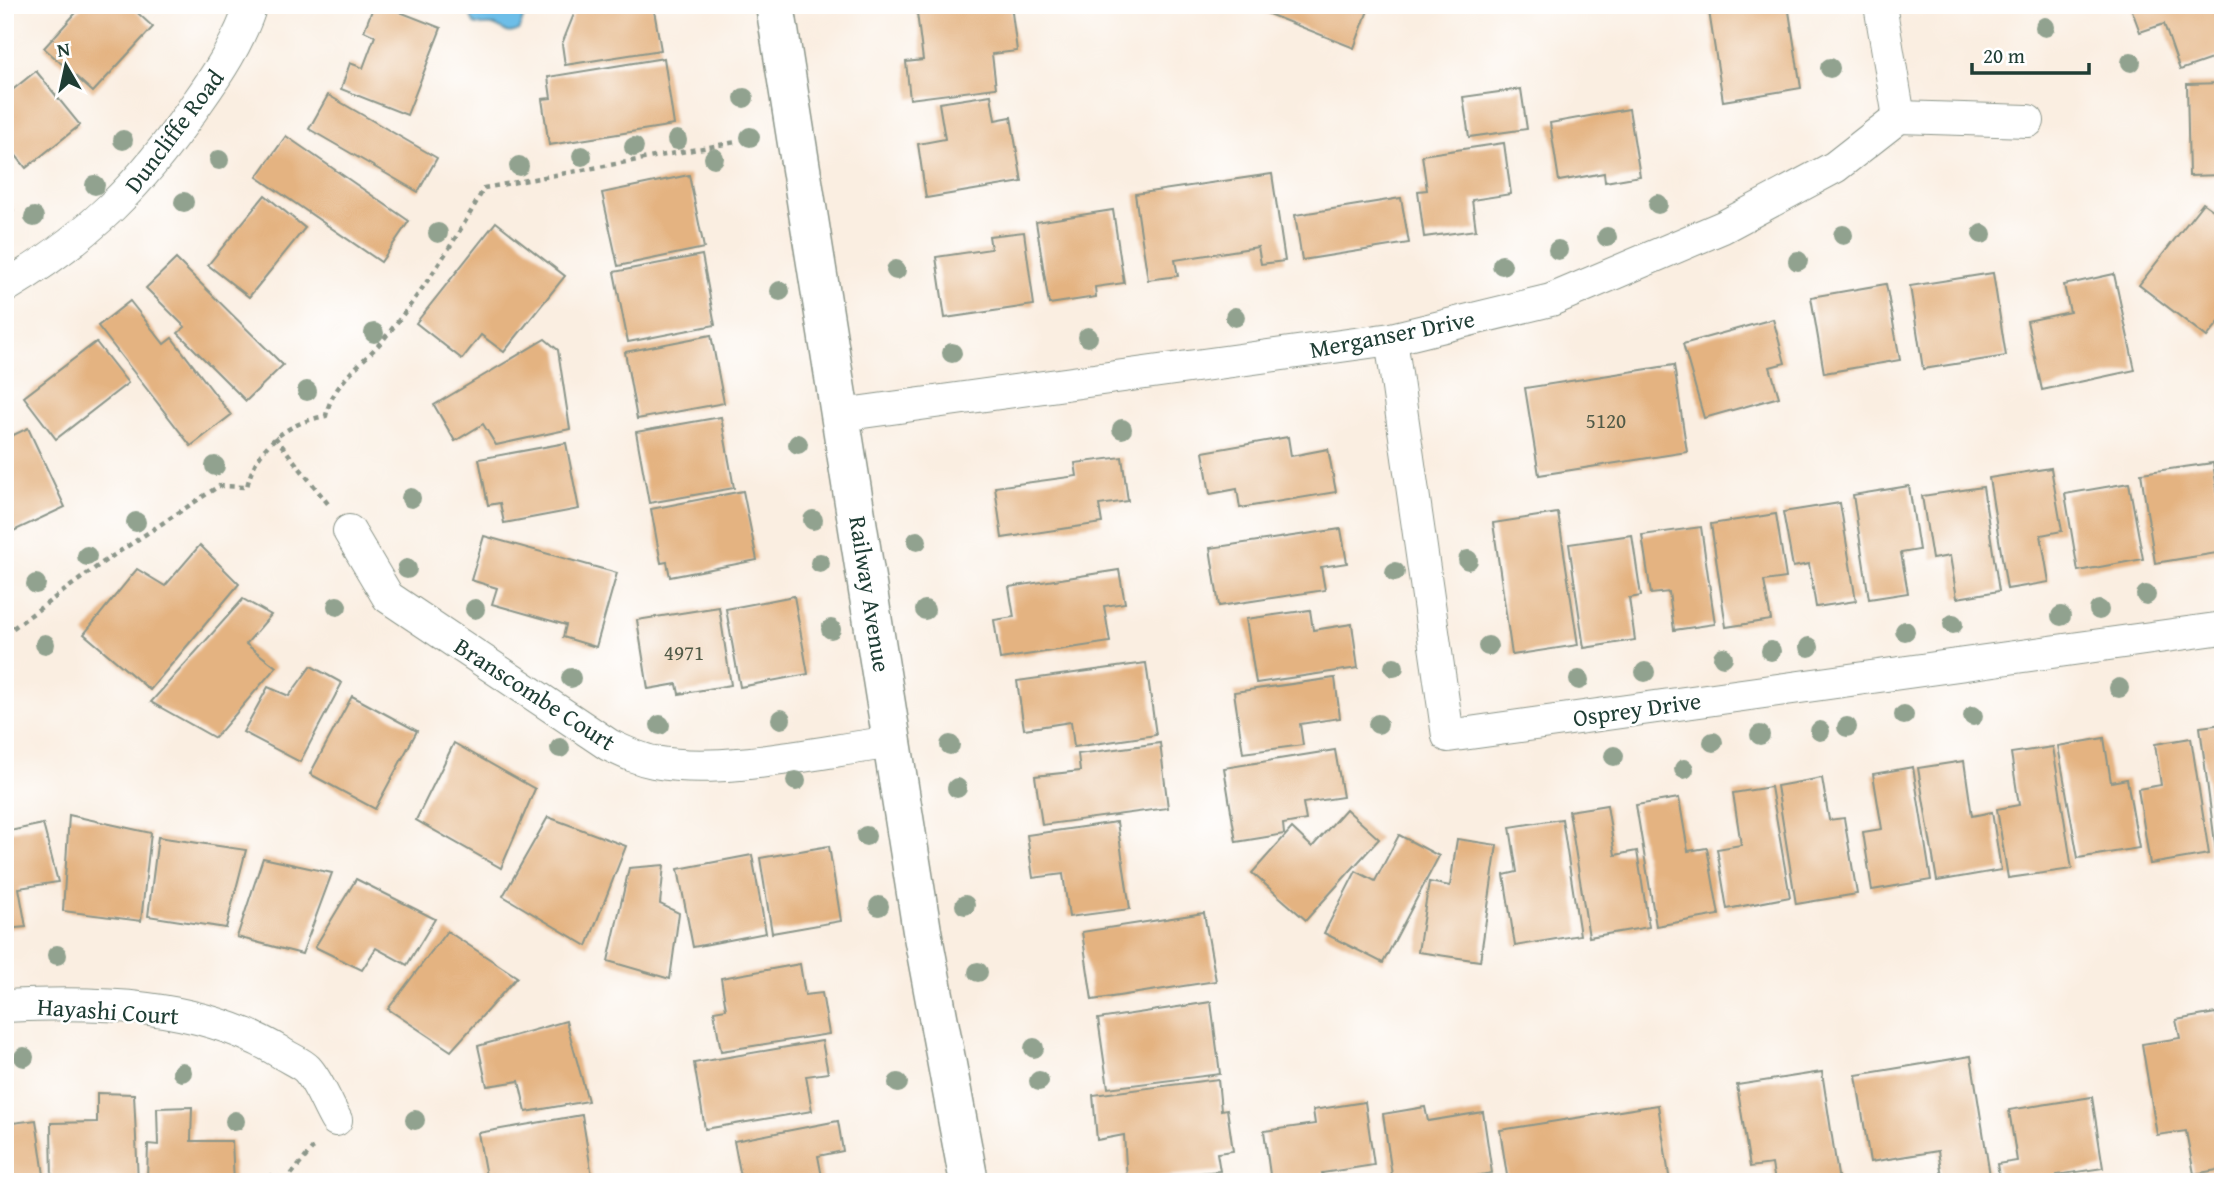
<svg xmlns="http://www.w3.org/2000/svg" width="2228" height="1187" font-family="'Gentium Book Plus',serif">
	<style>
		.water { fill: #6dbee8; stroke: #467e8e; stroke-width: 2 }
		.building { fill: #e4b381 }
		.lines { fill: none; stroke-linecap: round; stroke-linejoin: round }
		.street-casing { stroke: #8c968a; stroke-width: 34 }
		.secondary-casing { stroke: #8c968a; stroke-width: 41 }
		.path { stroke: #8c968a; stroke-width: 4.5; stroke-dasharray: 5 5; stroke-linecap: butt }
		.street { stroke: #fff; stroke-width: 32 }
		.secondary { stroke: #fff; stroke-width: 38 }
		.tree { fill: #91a28f }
		.labels { text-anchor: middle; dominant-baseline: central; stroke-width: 5; stroke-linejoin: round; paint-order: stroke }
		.number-label { font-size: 21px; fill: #505a47 }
		.street-label { font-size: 24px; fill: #1f3d34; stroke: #fff }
	</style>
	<rect width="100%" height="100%" fill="#fff"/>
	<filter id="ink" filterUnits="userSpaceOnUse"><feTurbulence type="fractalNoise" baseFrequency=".0143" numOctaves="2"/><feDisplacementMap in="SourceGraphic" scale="14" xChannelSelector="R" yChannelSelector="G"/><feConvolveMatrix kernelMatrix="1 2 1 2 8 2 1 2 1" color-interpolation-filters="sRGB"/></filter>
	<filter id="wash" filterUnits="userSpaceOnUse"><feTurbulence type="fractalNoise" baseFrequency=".00686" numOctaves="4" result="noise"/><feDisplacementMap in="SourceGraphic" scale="28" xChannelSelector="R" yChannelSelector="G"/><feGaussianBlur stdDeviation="1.57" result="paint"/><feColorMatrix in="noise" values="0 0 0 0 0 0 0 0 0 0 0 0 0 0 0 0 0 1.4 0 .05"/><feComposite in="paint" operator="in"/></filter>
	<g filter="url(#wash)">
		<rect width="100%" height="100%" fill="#faeee1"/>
		<path class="water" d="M467,5H533L524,15L519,30C505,38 504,27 492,25C485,24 481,27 474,24Z"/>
		<g id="blocks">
			<g class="building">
				<polygon points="83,5 129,5 153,27 93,92 44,48"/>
				<polygon points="374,5 382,5 441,28 407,115 341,89 350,63 363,68 375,36 364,31"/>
				<polygon points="573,5 653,5 661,50 565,65 562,44 574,14"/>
				<polygon points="916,5 1011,5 1017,51 992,54 996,88 910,99 906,62 923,60"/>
				<polygon points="1246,5 1370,5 1354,48"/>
				<polygon points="1708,5 1788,5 1801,88 1723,101"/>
				<polygon points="2130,5 2223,5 2223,55 2180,70 2164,24 2140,32"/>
				<polygon points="664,58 674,125 549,145 542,99 551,98 548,77"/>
				<polygon points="36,71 80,125 26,168 5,142 5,96"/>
				<polygon points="2223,83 2223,175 2189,176 2187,84"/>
				<polygon points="1521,89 1527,129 1469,137 1463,97"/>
				<polygon points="328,95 437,158 418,192 309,129"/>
				<polygon points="991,95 995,120 1011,117 1022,182 926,198 918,144 945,139 939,103"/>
				<polygon points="1629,109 1640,176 1605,182 1604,173 1559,181 1550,123"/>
				<polygon points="286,136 409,221 381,262 257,177"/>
				<polygon points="1504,143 1511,194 1472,200 1476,230 1424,237 1418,191 1427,190 1422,155"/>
				<polygon points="1272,174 1285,261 1261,264 1258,247 1175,260 1178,276 1148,280 1135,194"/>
				<polygon points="689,175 704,248 618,266 602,193"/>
				<polygon points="265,195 305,228 249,297 208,265"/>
				<polygon points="5,198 13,210 5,211"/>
				<polygon points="1401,198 1409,243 1302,260 1295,215"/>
				<polygon points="2203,203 2223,217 2223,317 2207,337 2139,285"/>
				<polygon points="1113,210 1124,283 1095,287 1096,297 1049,304 1036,222"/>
				<polygon points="496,222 565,276 504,352 481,335 462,359 416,323"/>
				<polygon points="1024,232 1034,305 945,318 936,257 991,249 989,236"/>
				<polygon points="702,255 715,325 628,342 614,272"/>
				<polygon points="176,259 283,365 246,401 178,333 185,327 146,288"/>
				<polygon points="1993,273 2006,356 1923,369 1910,286"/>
				<polygon points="2114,274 2135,370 2042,390 2027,321 2070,312 2064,285"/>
				<polygon points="1886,284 1900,360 1824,373 1811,297"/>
				<polygon points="130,301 164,344 172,338 231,415 191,446 98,326"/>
				<polygon points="1773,319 1785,363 1770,367 1779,397 1704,418 1683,344"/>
				<polygon points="711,335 724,403 637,419 625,352"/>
				<polygon points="545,339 558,350 570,429 496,445 483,424 455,441 434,405"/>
				<polygon points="96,342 128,383 56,439 24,397"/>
				<polygon points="1674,365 1687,452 1539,475 1525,388"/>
				<polygon points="721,417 734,488 649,503 636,432"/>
				<polygon points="28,428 65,507 5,535 5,439"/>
				<polygon points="1288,437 1291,456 1328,449 1336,492 1240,508 1237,489 1210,494 1203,452"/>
				<polygon points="566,443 579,509 504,523 500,503 488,505 479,459"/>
				<polygon points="1122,457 1128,501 1099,505 1102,523 1002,538 995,487 1077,476 1075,463"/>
				<polygon points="2213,463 2223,526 2223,552 2155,563 2141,473"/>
				<polygon points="2051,468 2062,531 2041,535 2049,582 2007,589 1989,478"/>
				<polygon points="2129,483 2143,559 2078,571 2065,494"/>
				<polygon points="1909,486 1919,550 1901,553 1908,593 1869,599 1853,495"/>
				<polygon points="1983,487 1999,591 1957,598 1950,556 1932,559 1922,496"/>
				<polygon points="743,491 757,560 670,577 667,562 661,563 651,509"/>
				<polygon points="1840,503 1856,601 1816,607 1809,564 1793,567 1783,512"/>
				<polygon points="1558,513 1578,645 1512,655 1493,523"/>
				<polygon points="1776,514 1786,578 1764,581 1771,620 1726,627 1711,524"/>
				<polygon points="1701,527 1715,624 1674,630 1669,592 1651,594 1642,535"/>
				<polygon points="1341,529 1347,563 1321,567 1325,590 1219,606 1210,548"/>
				<polygon points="1632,535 1641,596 1629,598 1635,640 1584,648 1569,544"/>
				<polygon points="484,536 617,573 596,647 563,637 566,625 492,604 497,588 471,580"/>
				<polygon points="200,545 239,584 150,690 84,634 137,569 165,586"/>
				<polygon points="1119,570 1125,603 1104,606 1110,642 1000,659 994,620 1014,617 1009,587"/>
				<polygon points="794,596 808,674 740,687 726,609"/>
				<polygon points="243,599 271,615 246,644 276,667 215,738 151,702"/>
				<polygon points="719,607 731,685 679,694 677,684 648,689 637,620"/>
				<polygon points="1310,610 1313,630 1352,624 1358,668 1256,683 1246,619"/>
				<polygon points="1146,663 1156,735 1074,747 1071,722 1024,729 1017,681"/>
				<polygon points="311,666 342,683 300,762 243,732 268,687 289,696"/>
				<polygon points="1335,678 1340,718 1300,724 1303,745 1243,753 1234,692"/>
				<polygon points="352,696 417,731 375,809 310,774"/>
				<polygon points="2223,724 2223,850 2216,851 2200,727"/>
				<polygon points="2104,738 2111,782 2127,779 2139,848 2078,858 2058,746"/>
				<polygon points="2191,738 2209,854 2150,864 2138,789 2161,785 2155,744"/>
				<polygon points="454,743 535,789 501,868 416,820"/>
				<polygon points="1160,743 1168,808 1042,825 1035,776 1080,771 1078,754"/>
				<polygon points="2053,747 2072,869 2008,878 1997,809 2019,805 2011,753"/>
				<polygon points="1335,750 1343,797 1303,803 1306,820 1283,824 1284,834 1236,842 1224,768"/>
				<polygon points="1964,761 1972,816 1992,812 2001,870 1937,881 1918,768"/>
				<polygon points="1913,767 1931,880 1872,890 1863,832 1882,829 1873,774"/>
				<polygon points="1822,778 1829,820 1844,818 1857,894 1796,904 1777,786"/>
				<polygon points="1771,787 1790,897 1727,909 1717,849 1741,845 1733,793"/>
				<polygon points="1679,798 1688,851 1707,848 1719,915 1656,926 1636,805"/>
				<polygon points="1607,805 1615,855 1637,851 1649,927 1589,937 1569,811"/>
				<polygon points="1346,809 1379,839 1306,920 1252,873 1292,828 1312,847"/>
				<polygon points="69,815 151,833 141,921 63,911"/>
				<polygon points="548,817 626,846 587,946 503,896"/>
				<polygon points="1562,819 1580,935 1515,946 1504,875 1517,872 1510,827"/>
				<polygon points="1117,822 1130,909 1069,917 1063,874 1033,878 1027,835"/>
				<polygon points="43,824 58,882 19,888 26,927 5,929 5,832"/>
				<polygon points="1399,835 1439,856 1383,963 1324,933 1356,871 1375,881"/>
				<polygon points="158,837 246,850 226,928 148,916"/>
				<polygon points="1457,839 1497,845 1480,961 1418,952 1429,882 1450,886"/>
				<polygon points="829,846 841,921 772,933 760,858"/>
				<polygon points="752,855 766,933 693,947 678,869"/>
				<polygon points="263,858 332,873 302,954 237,937"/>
				<polygon points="664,865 660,904 679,913 670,979 608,961 629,868"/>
				<polygon points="356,879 435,919 407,965 376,948 362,970 315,947"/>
				<polygon points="1204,913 1216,981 1092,1000 1082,932"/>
				<polygon points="447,931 517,977 451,1051 388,1009"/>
				<polygon points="800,964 805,995 822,993 829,1034 721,1051 714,1011 726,1009 721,978"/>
				<polygon points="1211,1002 1220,1074 1108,1088 1098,1019"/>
				<polygon points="2216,1013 2223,1051 2223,1169 2194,1174 2186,1131 2157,1135 2142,1044 2180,1038 2176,1020"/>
				<polygon points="566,1021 588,1101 526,1112 519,1081 487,1086 478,1046"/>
				<polygon points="822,1041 828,1073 806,1076 812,1111 705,1129 694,1063"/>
				<polygon points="1971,1056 1991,1182 1943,1182 1938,1151 1870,1162 1856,1075"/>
				<polygon points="1822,1072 1839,1182 1775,1182 1772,1164 1750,1167 1737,1085"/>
				<polygon points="1218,1079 1221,1110 1227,1109 1233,1151 1217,1153 1220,1171 1127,1180 1124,1135 1097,1140 1093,1095"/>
				<polygon points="5,1092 9,1092 13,1123 36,1120 45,1182 5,1182"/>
				<polygon points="97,1093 134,1094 138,1182 52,1182 51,1123 97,1122"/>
				<polygon points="2092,1097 2103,1168 2057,1175 2058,1182 2000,1182 1997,1164 2017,1161 2009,1110"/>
				<polygon points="1365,1102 1374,1165 1322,1173 1324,1182 1271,1182 1264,1131 1315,1124 1313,1110"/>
				<polygon points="1658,1105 1670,1182 1508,1182 1500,1130"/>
				<polygon points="192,1107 191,1141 232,1141 234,1182 147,1180 148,1144 158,1145 157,1108"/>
				<polygon points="1425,1107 1428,1121 1483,1112 1492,1173 1463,1178 1463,1182 1393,1182 1383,1114"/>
				<polygon points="582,1115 593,1182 494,1182 492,1174 486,1176 478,1133"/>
				<polygon points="838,1121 843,1151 818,1156 823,1182 742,1182 734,1141"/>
			</g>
		</g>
	</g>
	<g filter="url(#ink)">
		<use href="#blocks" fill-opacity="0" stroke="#8c968a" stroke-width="2"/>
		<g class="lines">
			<g class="street-casing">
				<g id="street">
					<polyline points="1899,117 2028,121"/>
					<path d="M5,287C90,236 141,185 197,103C219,72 239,42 251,5"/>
					<polyline points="1391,339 1448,736 2223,628"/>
					<polyline points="841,415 1391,339 1551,300 1723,227 1835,167 1899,117 1880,5"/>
					<path d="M349,531L388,597L609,745C624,752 638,759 654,762C725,775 822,751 894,742"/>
					<path d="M5,1006C97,1001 200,1003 280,1052C288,1058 300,1062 307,1069C319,1082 327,1105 336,1120"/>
				</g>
			</g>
			<g class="secondary-casing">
				<polyline id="secondary" points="775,5 922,931 969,1182"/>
			</g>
			<g class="path">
				<polyline points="275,437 329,505"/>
				<path d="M5,634L102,563L219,486L247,487C256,446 286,423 326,416C332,383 362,364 383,340C420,295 457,239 484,188L736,142"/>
				<polyline points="264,1182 272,1174"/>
				<polyline points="285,1182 313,1148"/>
			</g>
			<use href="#street" class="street"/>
			<use href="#secondary" class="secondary"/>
		</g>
		<g class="tree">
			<circle cx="2045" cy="27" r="10"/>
			<circle cx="2131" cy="62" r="10"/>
			<circle cx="1830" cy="68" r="10"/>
			<circle cx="744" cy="98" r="10"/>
			<circle cx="750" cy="137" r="10"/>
			<circle cx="123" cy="140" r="10"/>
			<circle cx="677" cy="140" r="10"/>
			<circle cx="634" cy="147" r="10"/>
			<circle cx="582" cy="156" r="10"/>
			<circle cx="714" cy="158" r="10"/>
			<circle cx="219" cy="160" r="10"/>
			<circle cx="519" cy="166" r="10"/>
			<circle cx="95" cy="185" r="10"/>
			<circle cx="184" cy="202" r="10"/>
			<circle cx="1658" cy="204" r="10"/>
			<circle cx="34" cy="217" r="10"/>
			<circle cx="438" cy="233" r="10"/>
			<circle cx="1982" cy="234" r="10"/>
			<circle cx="1843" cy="235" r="10"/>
			<circle cx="1607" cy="237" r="10"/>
			<circle cx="1558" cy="250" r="10"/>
			<circle cx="1798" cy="261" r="10"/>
			<circle cx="1502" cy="265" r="10"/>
			<circle cx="896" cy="270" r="10"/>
			<circle cx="780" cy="291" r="10"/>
			<circle cx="1235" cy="317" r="10"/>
			<circle cx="374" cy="333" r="10"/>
			<circle cx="1088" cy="337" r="10"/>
			<circle cx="952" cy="353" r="10"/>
			<circle cx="307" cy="391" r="10"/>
			<circle cx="1122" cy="429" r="10"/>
			<circle cx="798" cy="444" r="10"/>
			<circle cx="215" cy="466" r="10"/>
			<circle cx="411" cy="498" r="10"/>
			<circle cx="813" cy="520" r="10"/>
			<circle cx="136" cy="522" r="10"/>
			<circle cx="917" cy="541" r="10"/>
			<circle cx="87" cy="556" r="10"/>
			<circle cx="1468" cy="560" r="10"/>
			<circle cx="820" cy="563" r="10"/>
			<circle cx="407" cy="569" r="10"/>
			<circle cx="1395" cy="572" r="10"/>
			<circle cx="36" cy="584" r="10"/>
			<circle cx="2146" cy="595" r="10"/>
			<circle cx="337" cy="606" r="10"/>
			<circle cx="475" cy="609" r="10"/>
			<circle cx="925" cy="610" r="10"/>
			<circle cx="2099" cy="610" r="10"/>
			<circle cx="2061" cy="616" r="10"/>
			<circle cx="1953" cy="624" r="10"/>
			<circle cx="831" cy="629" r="10"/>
			<circle cx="1905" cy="631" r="10"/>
			<circle cx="45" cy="644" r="10"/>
			<circle cx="1488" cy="646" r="10"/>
			<circle cx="1809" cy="647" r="10"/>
			<circle cx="1771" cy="651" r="10"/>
			<circle cx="1723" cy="657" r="10"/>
			<circle cx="1394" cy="667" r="10"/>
			<circle cx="1645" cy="672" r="10"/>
			<circle cx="571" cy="678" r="10"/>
			<circle cx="1579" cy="680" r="10"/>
			<circle cx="2119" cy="688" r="10"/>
			<circle cx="1904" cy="715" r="10"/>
			<circle cx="1973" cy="716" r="10"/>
			<circle cx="781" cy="719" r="10"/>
			<circle cx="1378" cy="724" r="10"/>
			<circle cx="660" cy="725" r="10"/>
			<circle cx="1847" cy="727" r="10"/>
			<circle cx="1820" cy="731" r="10"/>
			<circle cx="1760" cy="735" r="10"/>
			<circle cx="1713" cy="742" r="10"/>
			<circle cx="950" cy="745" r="10"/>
			<circle cx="560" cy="748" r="10"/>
			<circle cx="1614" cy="756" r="10"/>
			<circle cx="1684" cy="769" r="10"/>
			<circle cx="796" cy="781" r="10"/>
			<circle cx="957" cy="788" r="10"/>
			<circle cx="866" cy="836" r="10"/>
			<circle cx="965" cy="905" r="10"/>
			<circle cx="879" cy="906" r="10"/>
			<circle cx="57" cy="955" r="10"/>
			<circle cx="978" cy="972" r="10"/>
			<circle cx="1034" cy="1048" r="10"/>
			<circle cx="24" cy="1057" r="10"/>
			<circle cx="182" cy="1072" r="10"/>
			<circle cx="1039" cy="1081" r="10"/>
			<circle cx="898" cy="1083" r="10"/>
			<circle cx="415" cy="1120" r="10"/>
			<circle cx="235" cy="1121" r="10"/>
		</g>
	</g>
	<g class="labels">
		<g class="number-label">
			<text x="1606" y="420">5120</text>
			<text x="684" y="652">4971</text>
		</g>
		<g class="street-label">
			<text transform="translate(174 131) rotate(-53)">Duncliffe Road</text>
			<text transform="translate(1392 334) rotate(-11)">Merganser Drive</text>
			<text transform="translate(870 594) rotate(81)">Railway Avenue</text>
			<text transform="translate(535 694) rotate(33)">Branscombe Court</text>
			<text transform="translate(1637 709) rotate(-8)">Osprey Drive</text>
			<text transform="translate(108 1011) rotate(4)">Hayashi Court</text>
		</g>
	</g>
	<rect width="2228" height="1187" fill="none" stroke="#fff" stroke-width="28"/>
	<g transform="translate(66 66) rotate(351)" stroke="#ffffff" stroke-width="5" paint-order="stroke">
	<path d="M0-5L12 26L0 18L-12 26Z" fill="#1f3d34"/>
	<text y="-10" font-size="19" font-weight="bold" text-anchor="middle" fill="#1f3d34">N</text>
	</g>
	<path d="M1972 63v10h117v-10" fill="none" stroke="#1f3d34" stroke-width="3.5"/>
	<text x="1983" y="63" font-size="21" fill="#1f3d34" stroke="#ffffff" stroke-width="5" paint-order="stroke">20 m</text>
</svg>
